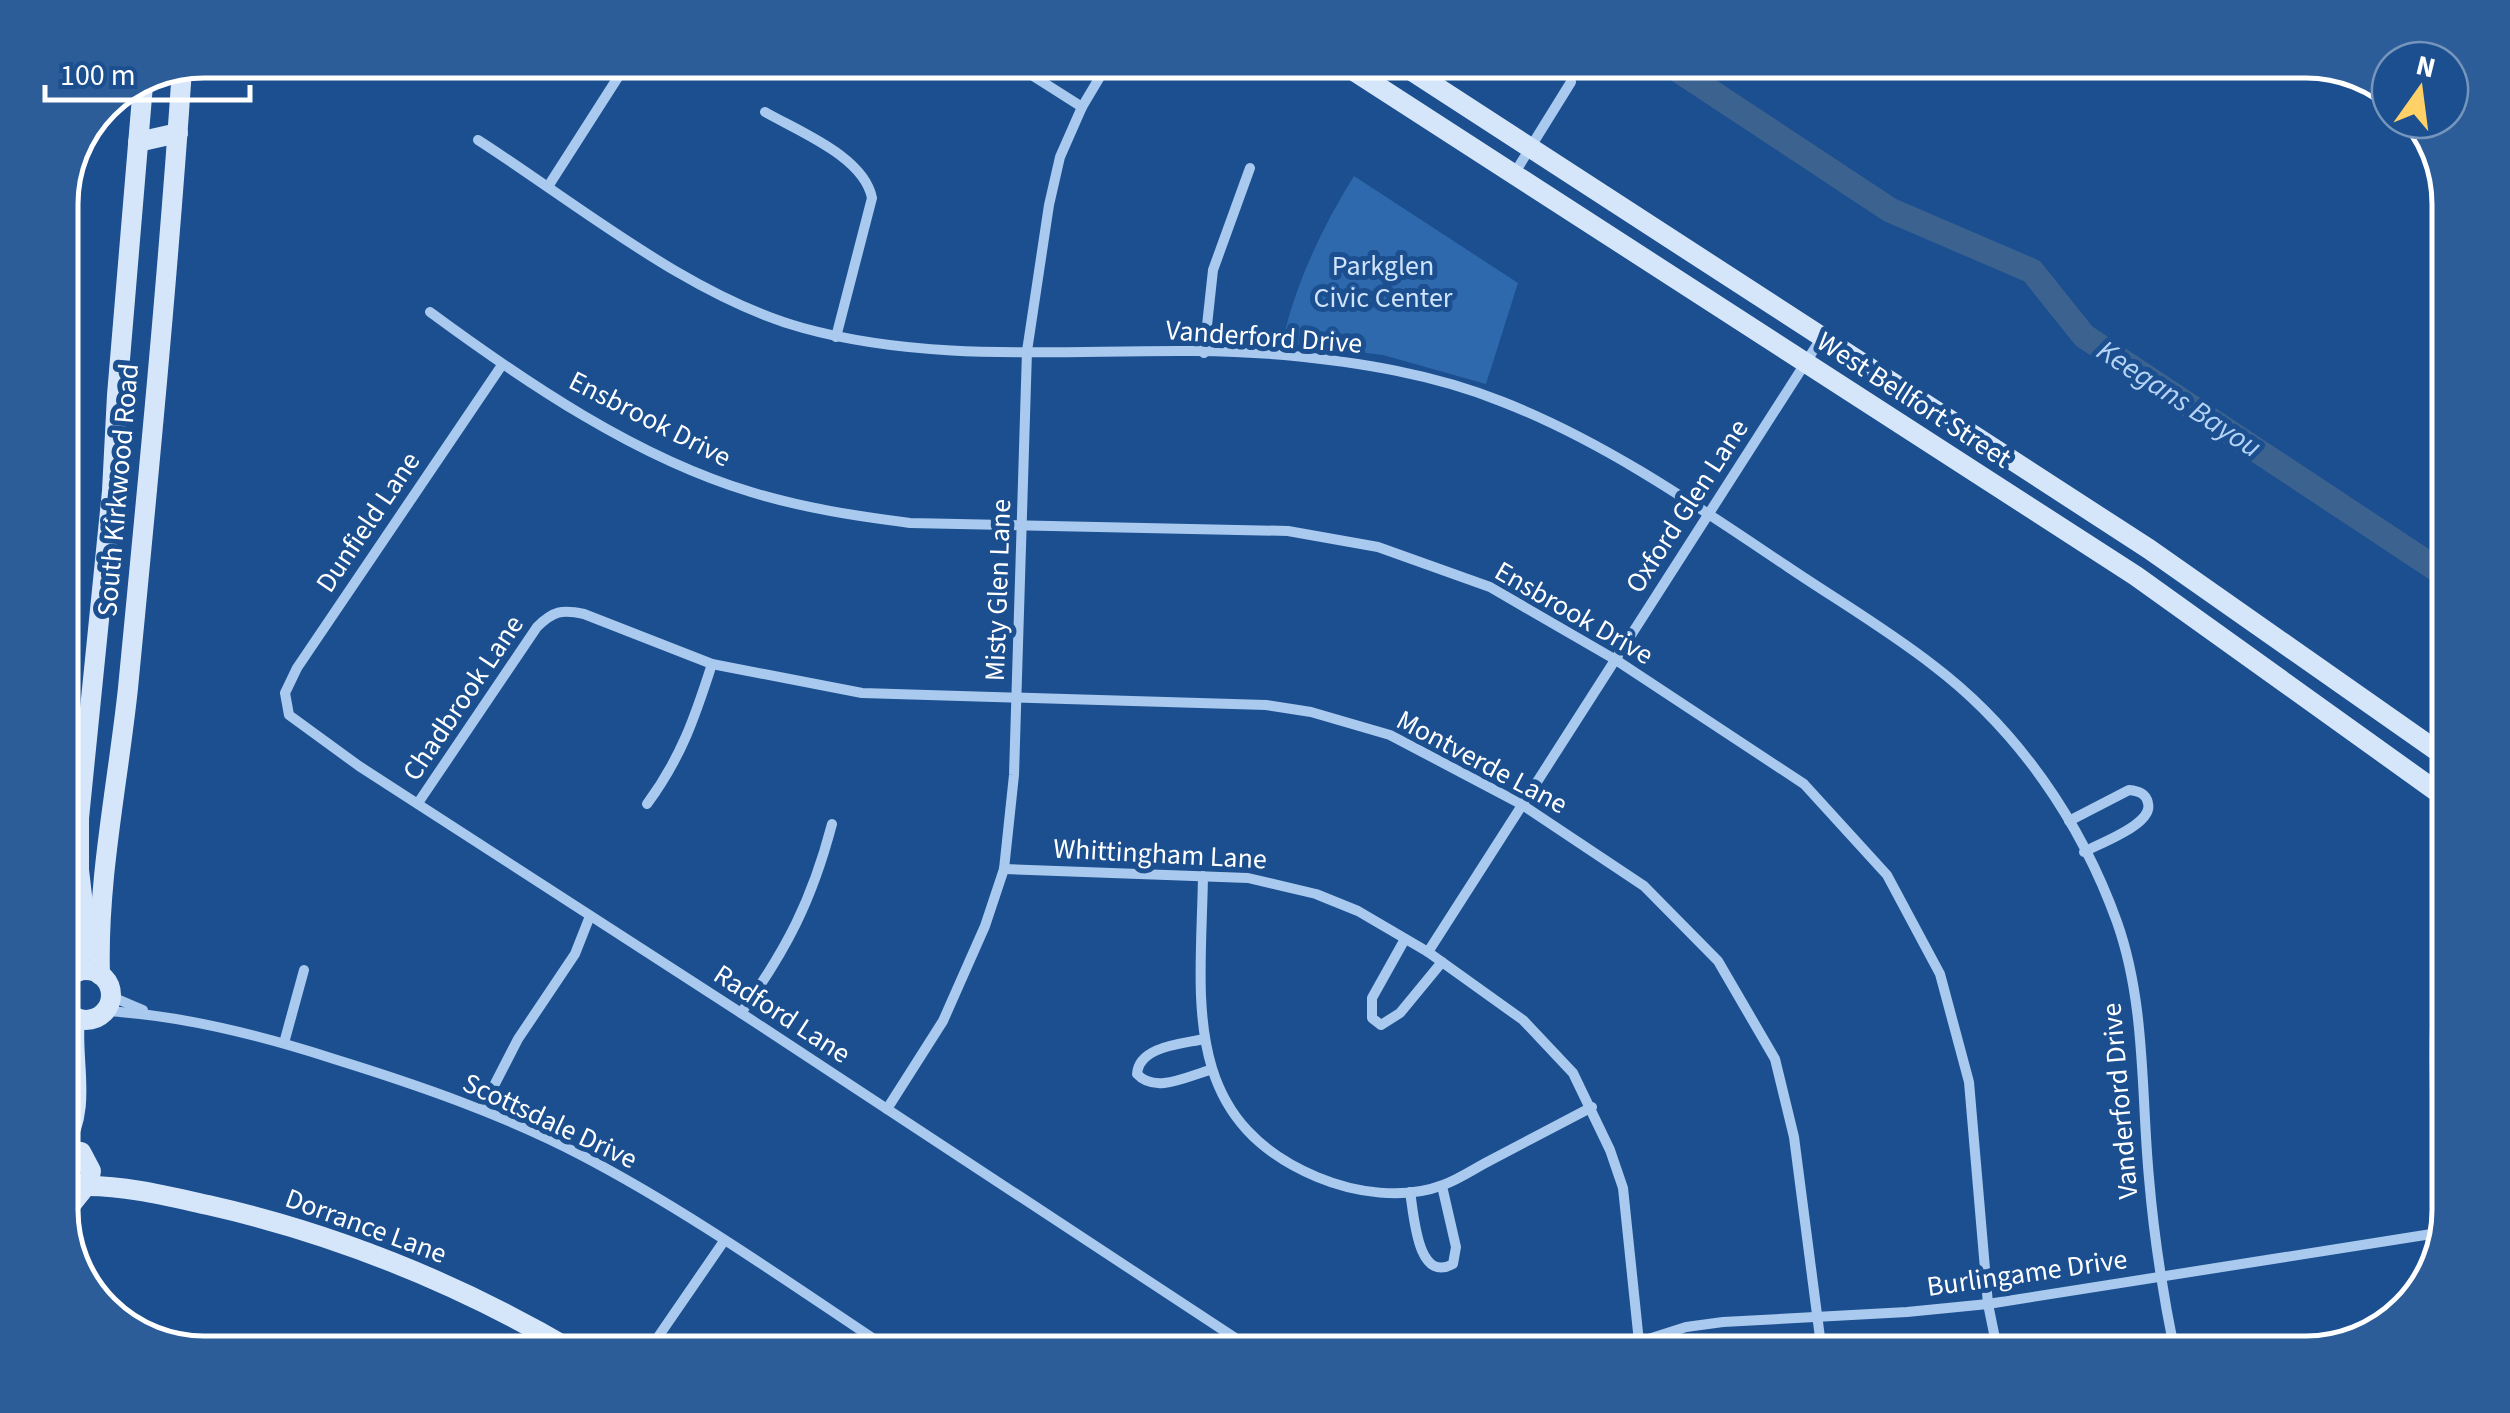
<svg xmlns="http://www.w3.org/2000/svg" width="2510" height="1413" font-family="'Source Sans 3',sans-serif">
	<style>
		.green { fill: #2e69ad }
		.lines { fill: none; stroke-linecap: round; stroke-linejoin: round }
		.stream { stroke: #9cc4f0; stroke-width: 4 }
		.river { stroke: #3c6290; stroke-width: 25 }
		.street { stroke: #a9c9ee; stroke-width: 10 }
		.secondary { stroke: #d6e6fa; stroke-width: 20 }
		.labels { text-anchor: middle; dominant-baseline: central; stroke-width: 10; stroke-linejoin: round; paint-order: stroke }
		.park-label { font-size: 28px; fill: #cfe3fa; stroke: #1b4f8f }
		.street-label { font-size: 28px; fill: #fff; stroke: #1b4f8f }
		.water-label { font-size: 30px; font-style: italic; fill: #b5d3f5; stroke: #1b4f8f }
		.rim { fill: none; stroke: #fff; stroke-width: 5 }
	</style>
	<rect width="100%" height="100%" fill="#1b4f8f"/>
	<path class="green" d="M1354,176L1518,283L1486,384L1383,355L1282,343C1296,283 1321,229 1354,176Z"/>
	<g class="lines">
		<polyline class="stream" points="60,728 67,734"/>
		<polyline class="river" points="1663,60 1890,210 2032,271 2084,336 2450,578"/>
		<g class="street">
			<polyline points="1008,60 1082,107"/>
			<path d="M765,112C800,132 864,157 872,198L836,337"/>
			<path d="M478,140C576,203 690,297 803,328C959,371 1125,341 1284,355C1358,362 1434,374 1503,402C1605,442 1697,506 1788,567C1837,600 1888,630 1934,666C2018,730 2081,822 2117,922C2146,1004 2141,1093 2149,1178C2154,1238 2163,1295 2175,1353"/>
			<polyline points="1514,174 1571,82"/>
			<polyline points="549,185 629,60"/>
			<path d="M430,312C525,382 637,458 751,492C803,508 856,516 910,523L1288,531L1378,547L1490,587L1616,660L1804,784L1887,875L1940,974L1969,1082L1988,1304L1998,1353"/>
			<polyline points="1204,353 1213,270 1250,168"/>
			<polyline points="502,365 297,668 285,693 289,715 359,766 741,1013 1258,1353"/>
			<path d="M418,803L537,627C553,611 562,609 584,614L712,664L862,693L1266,705L1311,712L1390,735L1521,804L1644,886L1718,961L1775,1059L1794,1137L1822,1353"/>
			<path d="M647,804C681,758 695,717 712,664"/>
			<path d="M2069,821L2129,790C2138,791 2146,793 2148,803C2154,824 2100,843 2084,852"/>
			<polyline points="1004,869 1248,878 1316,894 1358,911 1428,952 1523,1020 1573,1073 1610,1150 1623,1188 1639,1342"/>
			<path d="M1203,876C1201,999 1179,1119 1317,1177C1355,1193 1404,1200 1443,1185C1460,1179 1475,1168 1491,1160C1524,1143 1558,1125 1592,1107"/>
			<polyline points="1405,939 1372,998 1372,1018 1381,1025 1400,1013 1442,962"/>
			<polyline points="1428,952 1822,337"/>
			<polyline points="60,982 65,982"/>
			<polyline points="110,996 143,1010"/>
			<polyline points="60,998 61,998"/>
			<path d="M105,1011C182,1015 260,1035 334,1059C418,1085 502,1114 581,1155C690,1212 792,1285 895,1353"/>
			<path d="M741,1013C787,949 812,900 832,824"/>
			<path d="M1204,1039C1182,1044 1139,1046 1137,1074C1155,1094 1188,1076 1210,1070"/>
			<polyline points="284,1043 304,970"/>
			<polyline points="482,1109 518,1039 575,954 590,916"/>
			<polyline points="887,1109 943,1021 985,926 1004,869 1014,775 1027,351 1049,205 1060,157 1082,107 1110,60"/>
			<path d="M1410,1192C1414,1214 1417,1284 1453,1264L1456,1247L1442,1186"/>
			<polyline points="647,1353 724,1241"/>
			<polyline points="1618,1353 1639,1342 1686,1327 1723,1322 1907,1312 1988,1304 2444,1232"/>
		</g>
		<g class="secondary">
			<polyline points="1337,60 2136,576 2450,801"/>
			<polyline points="1395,60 2149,549 2450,760"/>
			<polyline points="138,142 178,133"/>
			<circle cx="86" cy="995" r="25"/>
			<polyline points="77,972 86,930 79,870 79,818 112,491 117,395 143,85"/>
			<path d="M100,975C97,880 118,783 128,688C148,482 168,276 182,69"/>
			<path d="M62,1147C88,1107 70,1061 75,1017"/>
			<path d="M60,1148L81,1152L91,1171C88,1193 67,1200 62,1225"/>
			<path d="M87,1186C128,1186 167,1196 208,1205C341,1235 460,1284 577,1353"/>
			<path d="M2447,1222C2437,1108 2436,996 2450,882"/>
		</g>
	</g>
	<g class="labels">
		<g class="park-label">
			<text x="1383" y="266">Parkglen<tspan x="1383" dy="32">Civic Center</tspan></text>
		</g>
		<g class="street-label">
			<text transform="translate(1264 337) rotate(4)">Vanderford Drive</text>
			<text transform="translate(1914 400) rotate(33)">West Bellfort Street</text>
			<text transform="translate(650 419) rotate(27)">Ensbrook Drive</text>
			<text transform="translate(118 490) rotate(-85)">South Kirkwood Road</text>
			<text transform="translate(1687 506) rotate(-57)">Oxford Glen Lane</text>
			<text transform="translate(368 522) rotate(-56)">Dunfield Lane</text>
			<text transform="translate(998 590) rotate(-88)">Misty Glen Lane</text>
			<text transform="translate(1574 613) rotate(30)">Ensbrook Drive</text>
			<text transform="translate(463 698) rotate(-56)">Chadbrook Lane</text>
			<text transform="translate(1482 762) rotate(28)">Montverde Lane</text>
			<text transform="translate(1160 854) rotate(3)">Whittingham Lane</text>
			<text transform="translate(782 1014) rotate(33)">Radford Lane</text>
			<text transform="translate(2120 1101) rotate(-95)">Vanderford Drive</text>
			<text transform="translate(550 1121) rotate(25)">Scottsdale Drive</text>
			<text transform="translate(366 1226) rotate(20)">Dorrance Lane</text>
			<text transform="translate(2027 1273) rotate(-8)">Burlingame Drive</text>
		</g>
		<g class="water-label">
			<text transform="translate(2179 399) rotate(33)">Keegans Bayou</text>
		</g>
	</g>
	<path d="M0 0H2510V1413H0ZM204 78H2306A126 126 0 0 1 2432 204V1210A126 126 0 0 1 2306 1336H204A126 126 0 0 1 78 1210V204A126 126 0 0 1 204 78Z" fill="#2d5d98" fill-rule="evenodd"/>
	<path class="rim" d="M204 78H2306A126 126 0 0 1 2432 204V1210A126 126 0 0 1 2306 1336H204A126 126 0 0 1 78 1210V204A126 126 0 0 1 204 78Z"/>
	<g transform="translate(2420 90) rotate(14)"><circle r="48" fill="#1b4f8f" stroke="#7695bc" stroke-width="2.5"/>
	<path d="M0-8L18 38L0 25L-18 38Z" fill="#ffd166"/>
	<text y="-15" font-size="28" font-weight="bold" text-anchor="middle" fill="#ffffff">N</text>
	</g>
	<path d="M45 85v15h205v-15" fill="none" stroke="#ffffff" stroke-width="5"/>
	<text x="60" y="85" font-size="30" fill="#ffffff" stroke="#1b4f8f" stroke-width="8" paint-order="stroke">100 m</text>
</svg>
